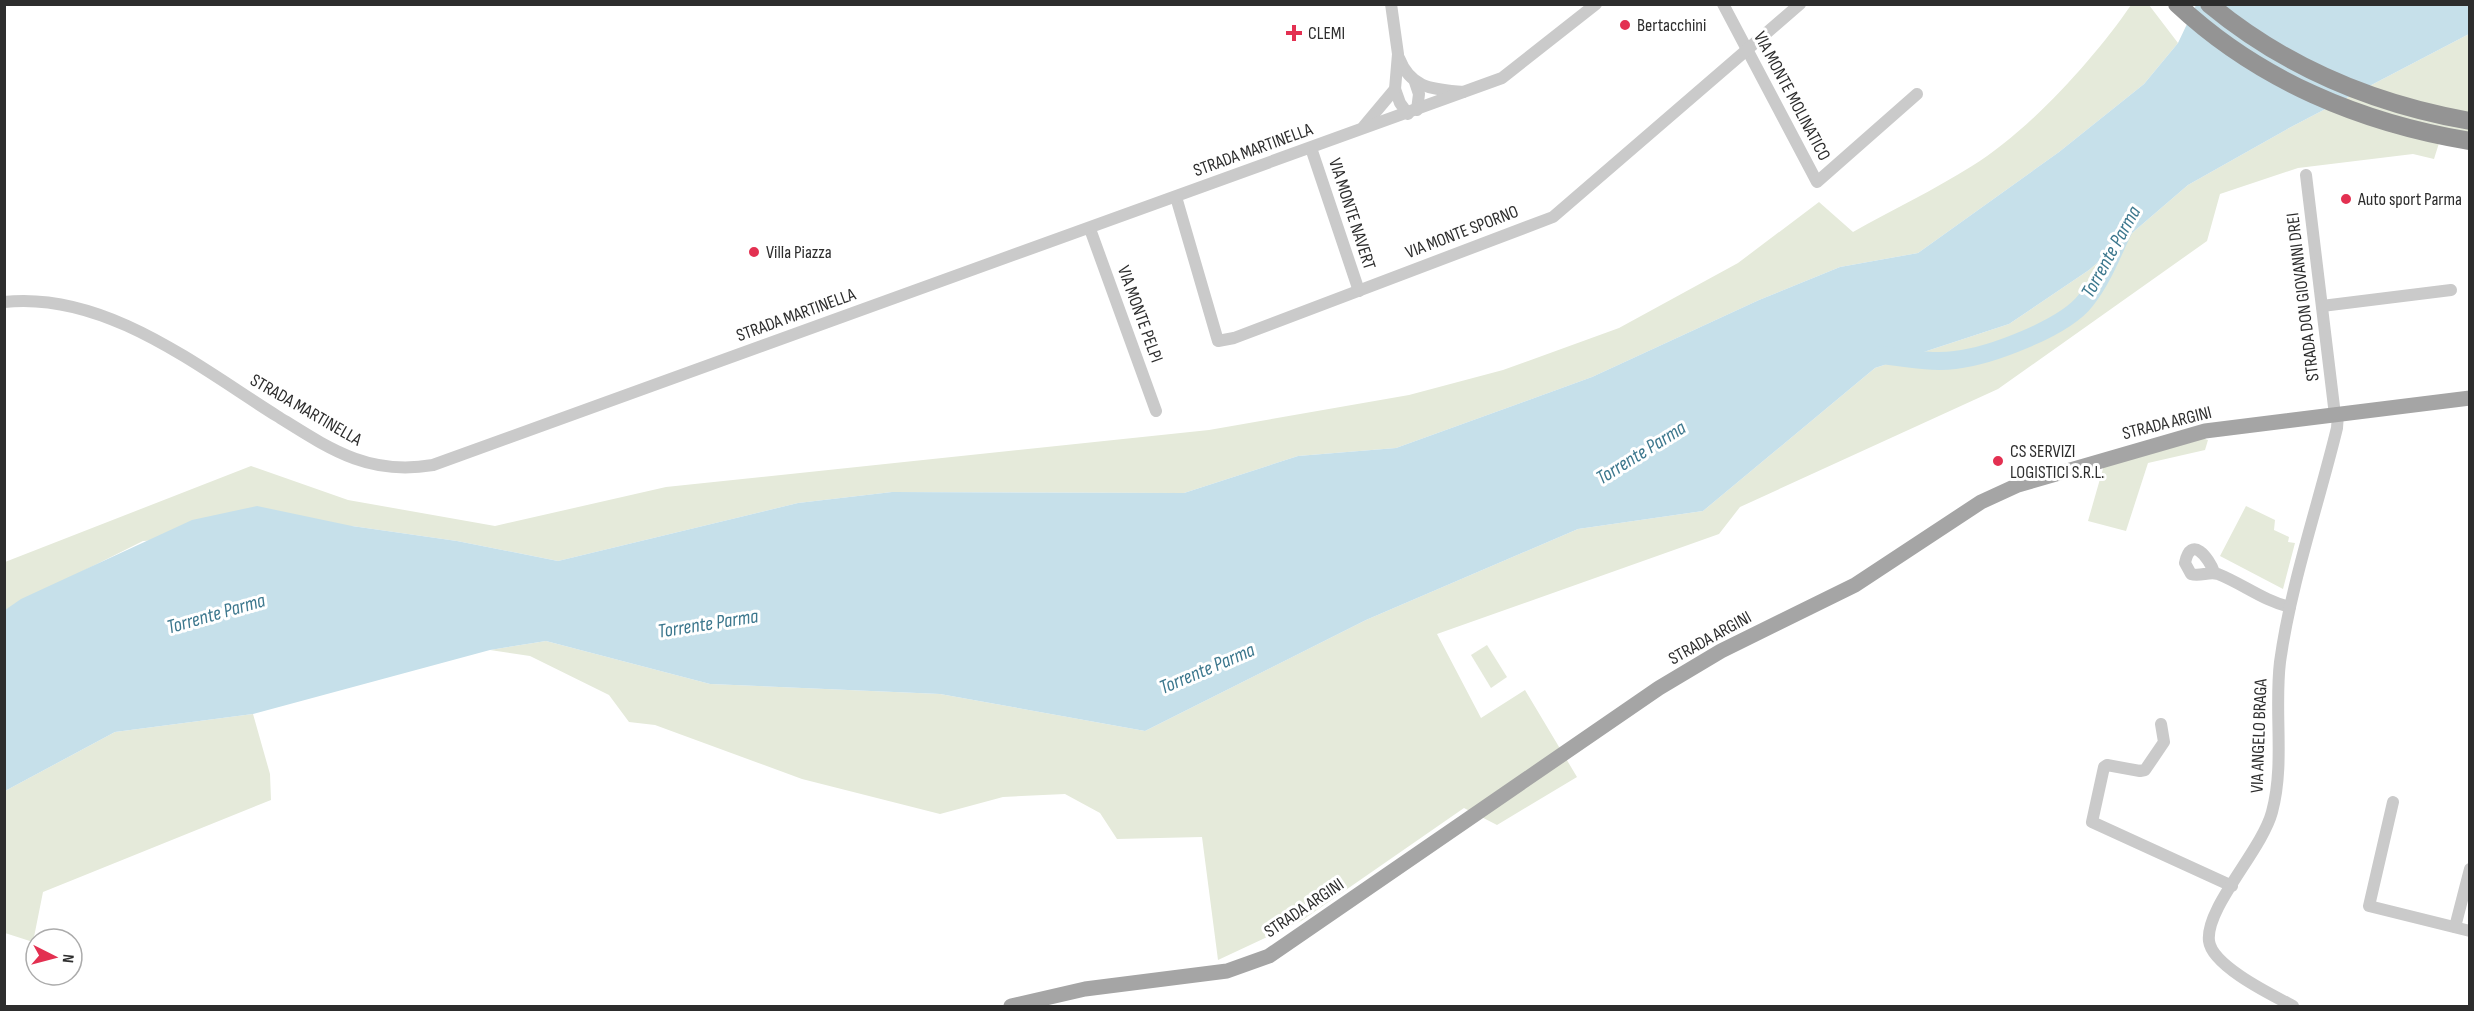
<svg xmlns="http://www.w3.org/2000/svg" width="2474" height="1011" font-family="'Sofia Sans Condensed',sans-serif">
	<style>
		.green { fill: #e5eada }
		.water { fill: #c6e0ea }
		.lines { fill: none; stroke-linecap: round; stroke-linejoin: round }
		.river { stroke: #c6e0ea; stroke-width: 18 }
		.minor { stroke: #cacaca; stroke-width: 12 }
		.major { stroke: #a5a5a5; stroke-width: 15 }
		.highway { stroke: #949494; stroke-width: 18 }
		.poi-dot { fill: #e33051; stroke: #fff; stroke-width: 2 }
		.labels { text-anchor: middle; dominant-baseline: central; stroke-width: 6; stroke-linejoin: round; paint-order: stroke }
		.poi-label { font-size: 18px; fill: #2d2d2d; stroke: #fff; text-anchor: start }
		.street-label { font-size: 18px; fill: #2d2d2d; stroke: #fff }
		.water-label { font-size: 20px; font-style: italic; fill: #3c778d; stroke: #fff }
	</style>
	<rect width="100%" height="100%" fill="#fff"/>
	<g class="green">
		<path d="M2131,5H2149L2178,43L2144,84L2059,152L1918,253L1840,267L1759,300L1592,377L1396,448L1298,456L1184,493L892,492L798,503L558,561L457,541L352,526L143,541L5,610V562L251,466L348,500L495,526L666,487L1209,430L1409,395L1503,370L1619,328L1738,263L1819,202L1853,232C1892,210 1934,190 1972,166C2028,132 2095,58 2131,5Z"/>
		<polygon points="2469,34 2469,149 2439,143 2434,159 2413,154 2298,168 2220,194 2207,241 1998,389 1740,507 1719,534 1437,634 1481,718 1525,690 1577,777 1497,825 1464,808 1301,921 1218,960 1202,837 1117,839 1100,813 1065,794 1003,797 940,814 802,779 655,725 629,722 609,695 530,656 490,650 546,641 710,684 940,694 1145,731 1366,620 1578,529 1703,511 1875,368 2009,324 2089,270 2188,185 2291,127"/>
		<polygon points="2202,438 2208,440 2205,450 2148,463 2126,531 2088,521 2104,465"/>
		<polygon points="2246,506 2275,520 2274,530 2289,537 2288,542 2295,543 2283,589 2220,556"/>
		<polygon points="1487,645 1507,677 1491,688 1471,655"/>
		<polygon points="253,714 270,774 271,800 43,892 33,942 5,933 5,791 115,732"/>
	</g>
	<polygon class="water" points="2196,5 2469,5 2469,34 2291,127 2188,185 2089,270 2009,324 1875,368 1703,511 1578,529 1366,620 1145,731 940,694 710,684 546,641 490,650 253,714 115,732 5,791 5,610 21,599 192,520 257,506 352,526 457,541 558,561 798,503 892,492 1184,493 1298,456 1396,448 1592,377 1759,300 1840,267 1918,253 2059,152 2144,84 2178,43"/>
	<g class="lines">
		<path class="river" d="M1882,355C1906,358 1931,363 1955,360C1990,356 2065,328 2086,300C2103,279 2113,251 2125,227"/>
		<g class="minor">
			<polyline points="1723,4 1817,182 1917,94"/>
			<path d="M1399,58C1411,89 1433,89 1463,92"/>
			<polyline points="1415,82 1419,94 1417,110"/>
			<polyline points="1395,89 1400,103 1408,114"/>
			<polyline points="1364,126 1395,89 1398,54 1391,4"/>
			<polyline points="1311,148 1359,291"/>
			<polyline points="2306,175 2335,415"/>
			<polyline points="1176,197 1218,341 1234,338 1553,217 1800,4"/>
			<polyline points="1090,229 1156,411"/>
			<path d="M4,302C105,291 197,366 277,416C330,449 368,476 433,465L1502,78L1596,4"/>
			<polyline points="2322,306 2451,290"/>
			<path d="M2214,572C2209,558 2191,534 2185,563L2191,574C2200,577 2209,571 2218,574C2243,584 2264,601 2290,607"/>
			<polyline points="2161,724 2164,742 2145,770 2140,771 2107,765 2104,767 2092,822 2232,886"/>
			<polyline points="2393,802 2369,906 2470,931"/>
			<polyline points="2455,927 2470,869"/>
			<path d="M2293,1006C2272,995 2212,966 2209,941C2205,908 2262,850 2272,812C2285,764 2274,711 2280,662C2291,583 2318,506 2337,428L2338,414"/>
		</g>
		<polyline class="major" points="1011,1006 1085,989 1227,971 1269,956 1659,688 1721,651 1855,585 1981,502 2018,485 2205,431 2470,398"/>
		<g class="highway">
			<path d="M2177,4C2258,80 2361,123 2470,141"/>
			<path d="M2209,4C2285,67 2373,104 2470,121"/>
		</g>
	</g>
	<g class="poi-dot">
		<circle cx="1625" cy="25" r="6"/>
		<path d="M1291 24h6v6h6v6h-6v6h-6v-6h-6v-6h6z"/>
		<circle cx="2346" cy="199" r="6"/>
		<circle cx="754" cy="252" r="6"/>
		<circle cx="1998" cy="461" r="6"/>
	</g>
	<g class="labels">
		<g class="poi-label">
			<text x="1637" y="25">Bertacchini</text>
			<text x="1308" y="33">CLEMI</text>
			<text x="2358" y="199">Auto sport Parma</text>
			<text x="766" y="252">Villa Piazza</text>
			<text x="2010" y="451">CS SERVIZI<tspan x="2010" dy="21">LOGISTICI S.R.L.</tspan></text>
		</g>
		<g class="street-label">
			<text transform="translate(1792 96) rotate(62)">VIA MONTE MOLINATICO</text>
			<text transform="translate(1253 150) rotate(-20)">STRADA MARTINELLA</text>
			<text transform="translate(1352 214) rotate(72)">VIA MONTE NAVERT</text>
			<text transform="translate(1462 232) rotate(-21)">VIA MONTE SPORNO</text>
			<text transform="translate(2303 297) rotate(-97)">STRADA DON GIOVANNI DREI</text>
			<text transform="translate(1140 314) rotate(70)">VIA MONTE PELPI</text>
			<text transform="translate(796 315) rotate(-20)">STRADA MARTINELLA</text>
			<text transform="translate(306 410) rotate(30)">STRADA MARTINELLA</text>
			<text transform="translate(2167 423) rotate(-14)">STRADA ARGINI</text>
			<text transform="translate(1710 638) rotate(-29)">STRADA ARGINI</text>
			<text transform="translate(2259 736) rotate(-88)">VIA ANGELO BRAGA</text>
			<text transform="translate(1304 908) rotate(-34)">STRADA ARGINI</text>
		</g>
		<g class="water-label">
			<text transform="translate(2111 252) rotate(-61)">Torrente Parma</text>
			<text transform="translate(1641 453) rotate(-32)">Torrente Parma</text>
			<text transform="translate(216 614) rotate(-16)">Torrente Parma</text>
			<text transform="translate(708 624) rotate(-9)">Torrente Parma</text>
			<text transform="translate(1207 669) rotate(-23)">Torrente Parma</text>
		</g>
	</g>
	<rect width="2474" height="1011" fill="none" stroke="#2d2d2d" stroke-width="12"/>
	<g transform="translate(54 957) rotate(96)"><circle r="28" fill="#ffffff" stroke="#ababab" stroke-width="1.5"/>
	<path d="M0-4.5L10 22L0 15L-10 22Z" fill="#e33051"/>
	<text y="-9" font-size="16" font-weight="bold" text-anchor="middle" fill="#2d2d2d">N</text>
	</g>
</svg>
